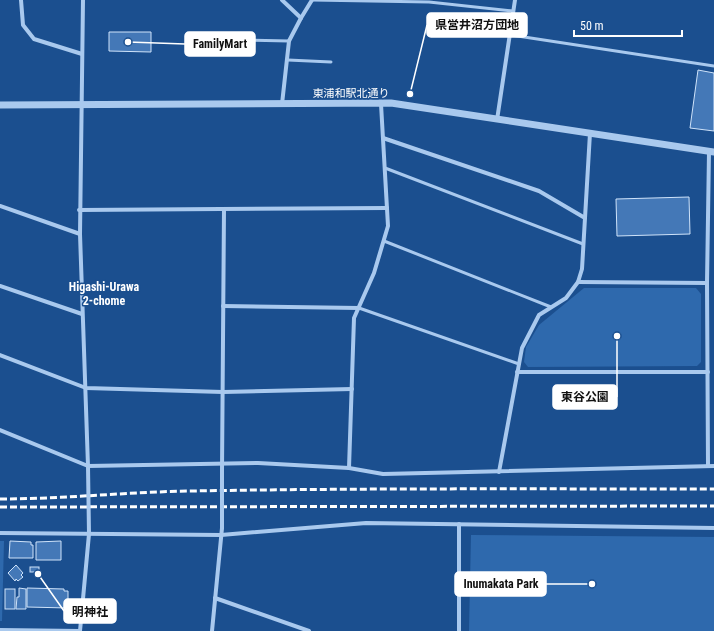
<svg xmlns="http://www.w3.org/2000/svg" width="714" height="631" font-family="'Roboto Condensed','Noto Sans JP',sans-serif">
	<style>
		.green { fill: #2e69ad }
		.building { fill: #4478b7; stroke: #cfe3fa }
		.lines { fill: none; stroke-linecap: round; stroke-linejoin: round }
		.service { stroke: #a9c9ee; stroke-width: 3 }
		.minor { stroke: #a9c9ee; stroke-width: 4 }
		.tertiary { stroke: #a9c9ee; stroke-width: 7 }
		.rail { stroke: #fff; stroke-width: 3; stroke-dasharray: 7 3; stroke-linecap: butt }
		.minor-bridge { stroke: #a9c9ee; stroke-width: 4 }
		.labels { text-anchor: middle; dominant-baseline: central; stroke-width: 3; stroke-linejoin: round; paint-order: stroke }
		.street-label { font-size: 11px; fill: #fff; stroke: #1b4f8f }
		.neighbourhood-label { font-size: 12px; font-weight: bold; fill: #fff; stroke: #1b4f8f }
		.leader { fill: none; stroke: #fff; stroke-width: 1.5 }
		.callout-dot { fill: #fff; stroke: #1b4f8f; stroke-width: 1.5 }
		.callout { fill: #fff; stroke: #fff; stroke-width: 1.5 }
		.callout-label { font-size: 12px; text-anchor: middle; font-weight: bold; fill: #111 }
	</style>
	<rect width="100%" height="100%" fill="#1b4f8f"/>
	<g class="green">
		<polygon points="584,288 696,288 701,294 701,362 697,366 528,367 524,362 526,347 539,325"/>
		<polygon points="471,535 714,537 714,631 469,631"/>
		<polygon points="0,541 4,541 2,621 0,621"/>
	</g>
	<g class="building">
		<polygon points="109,32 151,32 151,52 109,51"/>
		<polygon points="698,70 714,73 714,131 690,128"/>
		<polygon points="689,197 690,234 617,236 616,199"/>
		<polygon points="10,541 31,542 31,545 33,545 33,558 9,558"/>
		<polygon points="61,541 61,560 36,560 36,542"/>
		<polygon points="16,565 23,573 21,575 23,577 18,581 16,579 15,581 8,573"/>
		<rect x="30" y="567" width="9" height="5"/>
		<polygon points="19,588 26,589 26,609 16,609 17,597 19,597"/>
		<polygon points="27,588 64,589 64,591 68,591 68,608 27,607"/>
		<rect x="5" y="589" width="10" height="20"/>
	</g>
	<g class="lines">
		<g class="service">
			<polyline points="312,0 429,2 513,11"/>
			<polyline points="511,35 714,66"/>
			<polyline points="245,40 289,41"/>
			<polyline points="288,60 331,62"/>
			<polyline points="385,168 583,244"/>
			<polyline points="384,241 551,307"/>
			<polyline points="359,308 519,364"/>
		</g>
		<g class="minor">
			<polyline points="21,0 23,25 34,39 82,54"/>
			<polyline points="83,0 80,234 88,466"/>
			<polyline points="282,0 301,18"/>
			<polyline points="282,104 289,41 301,18 312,0"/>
			<polyline points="497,120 515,0"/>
			<polyline points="383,138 539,191 585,218"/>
			<polyline points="0,206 80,234"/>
			<polyline points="79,210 387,208"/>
			<polyline points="578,282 707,283"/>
			<polyline points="0,286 82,314"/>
			<polyline points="223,306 359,308"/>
			<polyline points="0,355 86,388 223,392 352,389"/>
			<polyline points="517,372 708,372"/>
			<polyline points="0,430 88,466 258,463 349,468 383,474 714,466"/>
			<polyline points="708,466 707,283 709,152"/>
			<polyline points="349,468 354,318 374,273 388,226 381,104"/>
			<polyline points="222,470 224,209"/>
			<polyline points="499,472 522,348 539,315 566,298 578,282 582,269 590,133"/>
			<polyline points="0,533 221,535 366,523 714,528"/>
			<polyline points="215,598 309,631"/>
			<polyline points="0,630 80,631"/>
			<polyline points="80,631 89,534"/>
			<polyline points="212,631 222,528"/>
			<polyline points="459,631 459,524"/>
		</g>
		<polyline class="tertiary" points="0,105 391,103 714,152"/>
		<g class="rail">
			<path d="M0,499C63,499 127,492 190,491C365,488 539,489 714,489"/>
			<polyline points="0,507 714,506"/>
		</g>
		<g class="minor-bridge">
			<polyline points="88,466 89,534"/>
			<polyline points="222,528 222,470"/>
		</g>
	</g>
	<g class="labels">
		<g class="street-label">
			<text x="351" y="93">東浦和駅北通り</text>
		</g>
		<g class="neighbourhood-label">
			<text x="104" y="287">Higashi-Urawa<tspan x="104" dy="14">2-chome</tspan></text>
		</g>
	</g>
	<path class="leader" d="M410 94L427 25M128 42L185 44M617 336L617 397M592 584L546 584M38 574L64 611"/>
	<g class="callout-dot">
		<circle cx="410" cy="94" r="4"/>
		<circle cx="128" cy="42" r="4"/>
		<circle cx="617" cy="336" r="4"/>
		<circle cx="592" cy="584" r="4"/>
		<circle cx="38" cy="574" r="4"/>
	</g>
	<g class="callout">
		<rect x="427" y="13" width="100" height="24" rx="4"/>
		<rect x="185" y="32" width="70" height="24" rx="4"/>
		<rect x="553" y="385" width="64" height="24" rx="4"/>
		<rect x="455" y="572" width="91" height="24" rx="4"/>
		<rect x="64" y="599" width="52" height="24" rx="4"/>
	</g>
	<g class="callout-label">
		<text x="477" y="29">県営井沼方団地</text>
		<text x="220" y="48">FamilyMart</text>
		<text x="585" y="401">東谷公園</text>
		<text x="501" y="588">Inumakata Park</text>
		<text x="90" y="616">明神社</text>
	</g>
	<path d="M574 30v6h108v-6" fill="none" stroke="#ffffff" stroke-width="2"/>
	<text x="580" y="30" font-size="12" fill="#ffffff" stroke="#1b4f8f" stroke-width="3" paint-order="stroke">50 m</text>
</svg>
